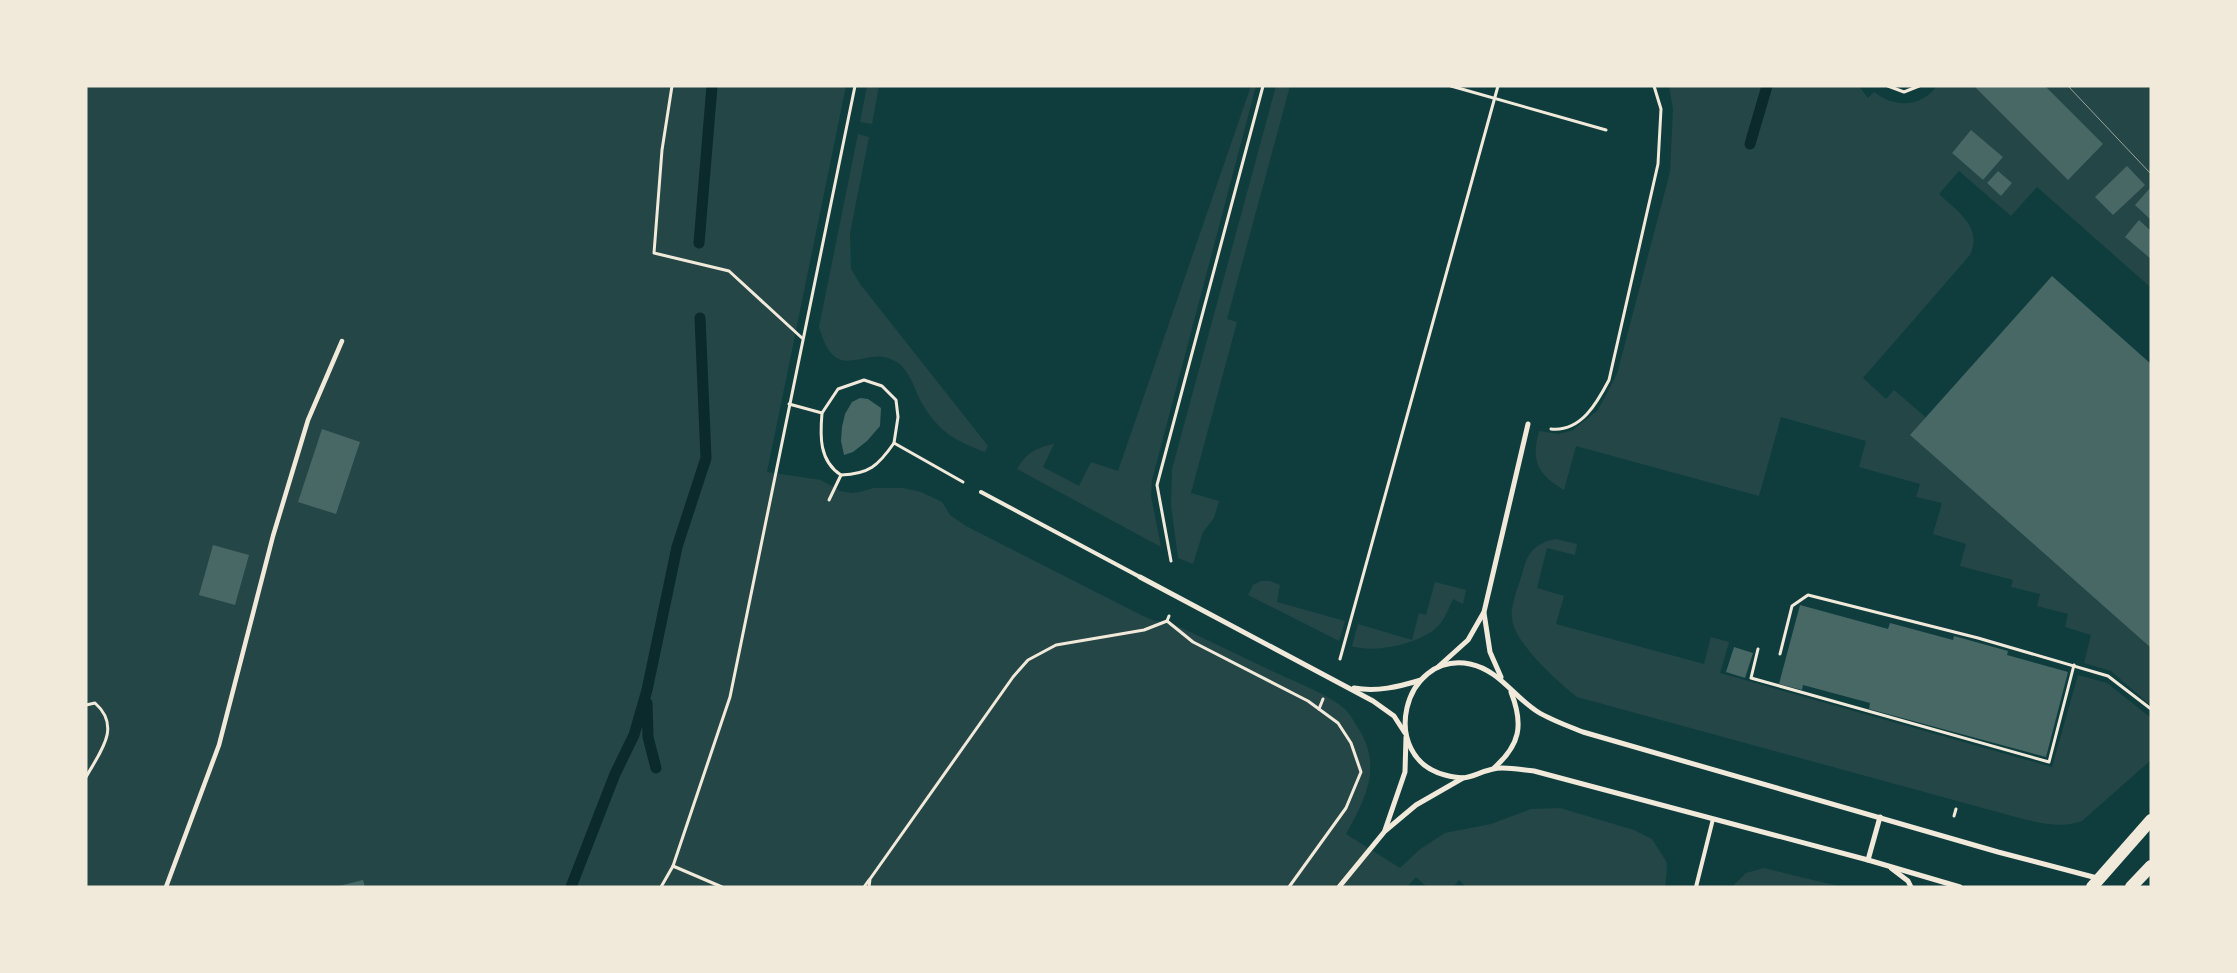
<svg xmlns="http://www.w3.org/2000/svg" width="2237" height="973" font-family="Arial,sans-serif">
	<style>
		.green { fill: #244646; fill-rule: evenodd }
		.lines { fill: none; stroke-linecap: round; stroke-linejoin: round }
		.stream { stroke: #0a2a2b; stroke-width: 11 }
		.building { fill: #486865 }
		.path { stroke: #f1e9da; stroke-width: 3 }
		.service { stroke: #f1e9da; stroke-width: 4 }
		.pedestrian { stroke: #f1e9da; stroke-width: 4.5 }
		.minor { stroke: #f1e9da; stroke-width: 5 }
		.primary { stroke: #f1e9da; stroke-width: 12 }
		.tram { stroke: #97a49c; stroke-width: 1 }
	</style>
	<rect width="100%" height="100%" fill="#0f3d3e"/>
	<g class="green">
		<path d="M86,86H846L767,472L821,480L840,491L851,493L860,492L873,488H903L921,492L942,502L950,515L966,526L1143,616L1155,621H1167C1203,638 1238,655 1274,672C1293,681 1330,695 1345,709C1351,715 1355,724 1360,731C1382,768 1365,800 1346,834L1400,868L1419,850L1445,833L1491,824L1531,809L1560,808L1634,830L1652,839L1666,861L1667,869L1665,887H1466L1459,880L1453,887H1427L1416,877L1407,887H86Z"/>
		<polygon points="867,86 879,86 872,124 860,122"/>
		<path d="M1251,86H1256L1152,480L1151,496L1161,547L1017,469C1027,452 1036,448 1054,444L1043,467L1079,486L1091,462L1118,471Z"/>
		<polygon points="1276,86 1290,86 1227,319 1237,322 1191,493 1219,501 1214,518 1203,532 1193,564 1178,558 1171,505 1172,469"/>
		<path d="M1669,86H1859L1868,98L1874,92C1895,108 1920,108 1937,86H2151L2149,286L2037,187L2011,216L1959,171L1939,194C1957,211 1983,227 1970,255L1863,378L1886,399L1894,390L1922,414L1926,418L1911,436L2151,648V706L2111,671L2084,663L2091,635L2065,627L2068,614L2037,606L2040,594L2011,587L2013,580L1960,566L1966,544L1933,534L1942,503L1916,497L1920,484L1859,467L1866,441L1781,417L1759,496L1576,446L1564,490C1537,474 1531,461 1539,431L1559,434L1573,430L1598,410L1617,374L1670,172L1673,109ZM1971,131L2003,157L1983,180L1952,153ZM1998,171L2012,183L2001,195L1987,183Z"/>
		<path d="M858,134L869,137L850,233L851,269L860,284L988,446L985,452C956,441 940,433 923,405C914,390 911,370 895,361C864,343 837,389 819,327Z"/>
		<path d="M1556,539L1577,544L1575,555L1547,548L1537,588L1564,596L1556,624L1704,664L1711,637L1729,642L1720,673L2052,767L2078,675L2107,683L2151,718V760L2082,821C2062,828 2044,824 2023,819L1577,697C1558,682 1515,644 1512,619C1510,605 1518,588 1522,574C1527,554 1534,543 1556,539Z"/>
		<polygon points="1261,581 1270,581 1280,585 1277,602 1345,621 1339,641 1248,595 1253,585"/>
		<path d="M1435,582L1466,590L1463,604L1453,599C1449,607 1446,617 1440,624C1424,643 1376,654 1352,646L1358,624L1412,640L1419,613L1426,615Z"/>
		<polygon points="1764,868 1842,887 1732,887 1746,873"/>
	</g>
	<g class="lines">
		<g class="stream">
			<polyline points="1750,144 1767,86"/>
			<polyline points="699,243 712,86"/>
			<polyline points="647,703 648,737 656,768"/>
			<polyline points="571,887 615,774 634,735 647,690 677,547 706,458 700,318"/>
		</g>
	</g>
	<g class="building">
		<polygon points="1974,86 2045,86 2103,144 2068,180"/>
		<polygon points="1971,130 2003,157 1983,180 1952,153"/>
		<polygon points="2127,166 2145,185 2113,215 2095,197"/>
		<polygon points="1998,171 2012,183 2001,196 1987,183"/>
		<polygon points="2151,187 2151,220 2135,205"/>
		<polygon points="2139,220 2151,231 2151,259 2125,237"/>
		<polygon points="2052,276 2151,364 2151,648 1910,435"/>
		<polygon points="860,398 868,399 881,408 880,426 867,441 853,452 844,455 841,441 842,427 845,414 852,402"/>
		<polygon points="322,429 360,442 336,514 298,502"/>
		<polygon points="213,545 249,555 235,605 199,595"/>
		<polygon points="1800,605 1888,629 1890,623 1953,640 1954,636 2008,651 2007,655 2068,672 2046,757 1869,709 1870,703 1803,685 1802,690 1779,684"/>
		<polygon points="1734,647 1753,653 1745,678 1726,672"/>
		<polygon points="363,880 365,887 339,887 339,886"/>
	</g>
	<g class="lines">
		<g class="path">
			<polyline points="672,86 662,150 654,253 729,271 802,338"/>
			<polyline points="1451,86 1606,130"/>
			<polyline points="1888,86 1904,92 1919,86"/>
			<path d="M789,404L822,413C820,436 819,461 841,475C869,474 878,466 894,443L963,482"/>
			<polyline points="822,413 838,389 864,380 882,386 896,400 898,417 894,443"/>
			<path d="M1551,429C1581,432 1597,403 1609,380L1658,164L1661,109L1654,86"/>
			<polyline points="829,500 841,475"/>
			<polyline points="1171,561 1157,485 1263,86"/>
			<polyline points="1169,616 1167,621 1193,642 1308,701 1338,723 1351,743 1361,772 1346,808 1289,887"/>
			<polyline points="1758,649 1751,678 2049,762 2074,665"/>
			<polyline points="1780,654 1792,606 1808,595 1978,638 2108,676 2151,709"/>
			<polyline points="1340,659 1498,86"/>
			<path d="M86,705L95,703C122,727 100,752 86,777"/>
			<polyline points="1319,709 1323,699"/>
			<polyline points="1954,816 1956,809"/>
			<polyline points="673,866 730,697 855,86"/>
			<polyline points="661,887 673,866 722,887"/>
			<polyline points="864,887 869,880"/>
			<polyline points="869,887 870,879 1013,677 1028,660 1056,645 1144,630 1167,621"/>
		</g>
		<g class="service">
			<polyline points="981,492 1140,577"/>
			<polyline points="1696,887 1713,819"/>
		</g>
		<polyline class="pedestrian" points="166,887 219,745 273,536 308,420 342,341"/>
		<g class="minor">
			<polyline points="1140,577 1373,701 1394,716 1405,733"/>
			<polyline points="1484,613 1490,652 1501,677"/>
			<polyline points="1438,667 1468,640 1484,612 1528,424"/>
			<path d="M1354,688C1377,692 1398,687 1421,680"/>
			<path d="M1494,768C1520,745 1524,725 1511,692"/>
			<polyline points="1385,830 1405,772 1406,737"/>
			<polyline points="1868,860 1880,817"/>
			<polyline points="1891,868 1908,881 1911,887"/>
			<polyline points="1339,887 1385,831 1416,805 1463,778"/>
			<path d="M1960,887L1868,860L1534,771C1522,770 1504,766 1493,769C1471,774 1471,782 1445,775C1378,758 1402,651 1470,664C1499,670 1514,697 1538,712C1551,720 1568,726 1583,732L1998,852L2097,878"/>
		</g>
		<g class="primary">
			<polyline points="2092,887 2151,820"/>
			<polyline points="2131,887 2151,866"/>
		</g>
		<polyline class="tram" points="2068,86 2151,174"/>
	</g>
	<rect width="2237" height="973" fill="none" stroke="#f1e9da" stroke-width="175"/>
</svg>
